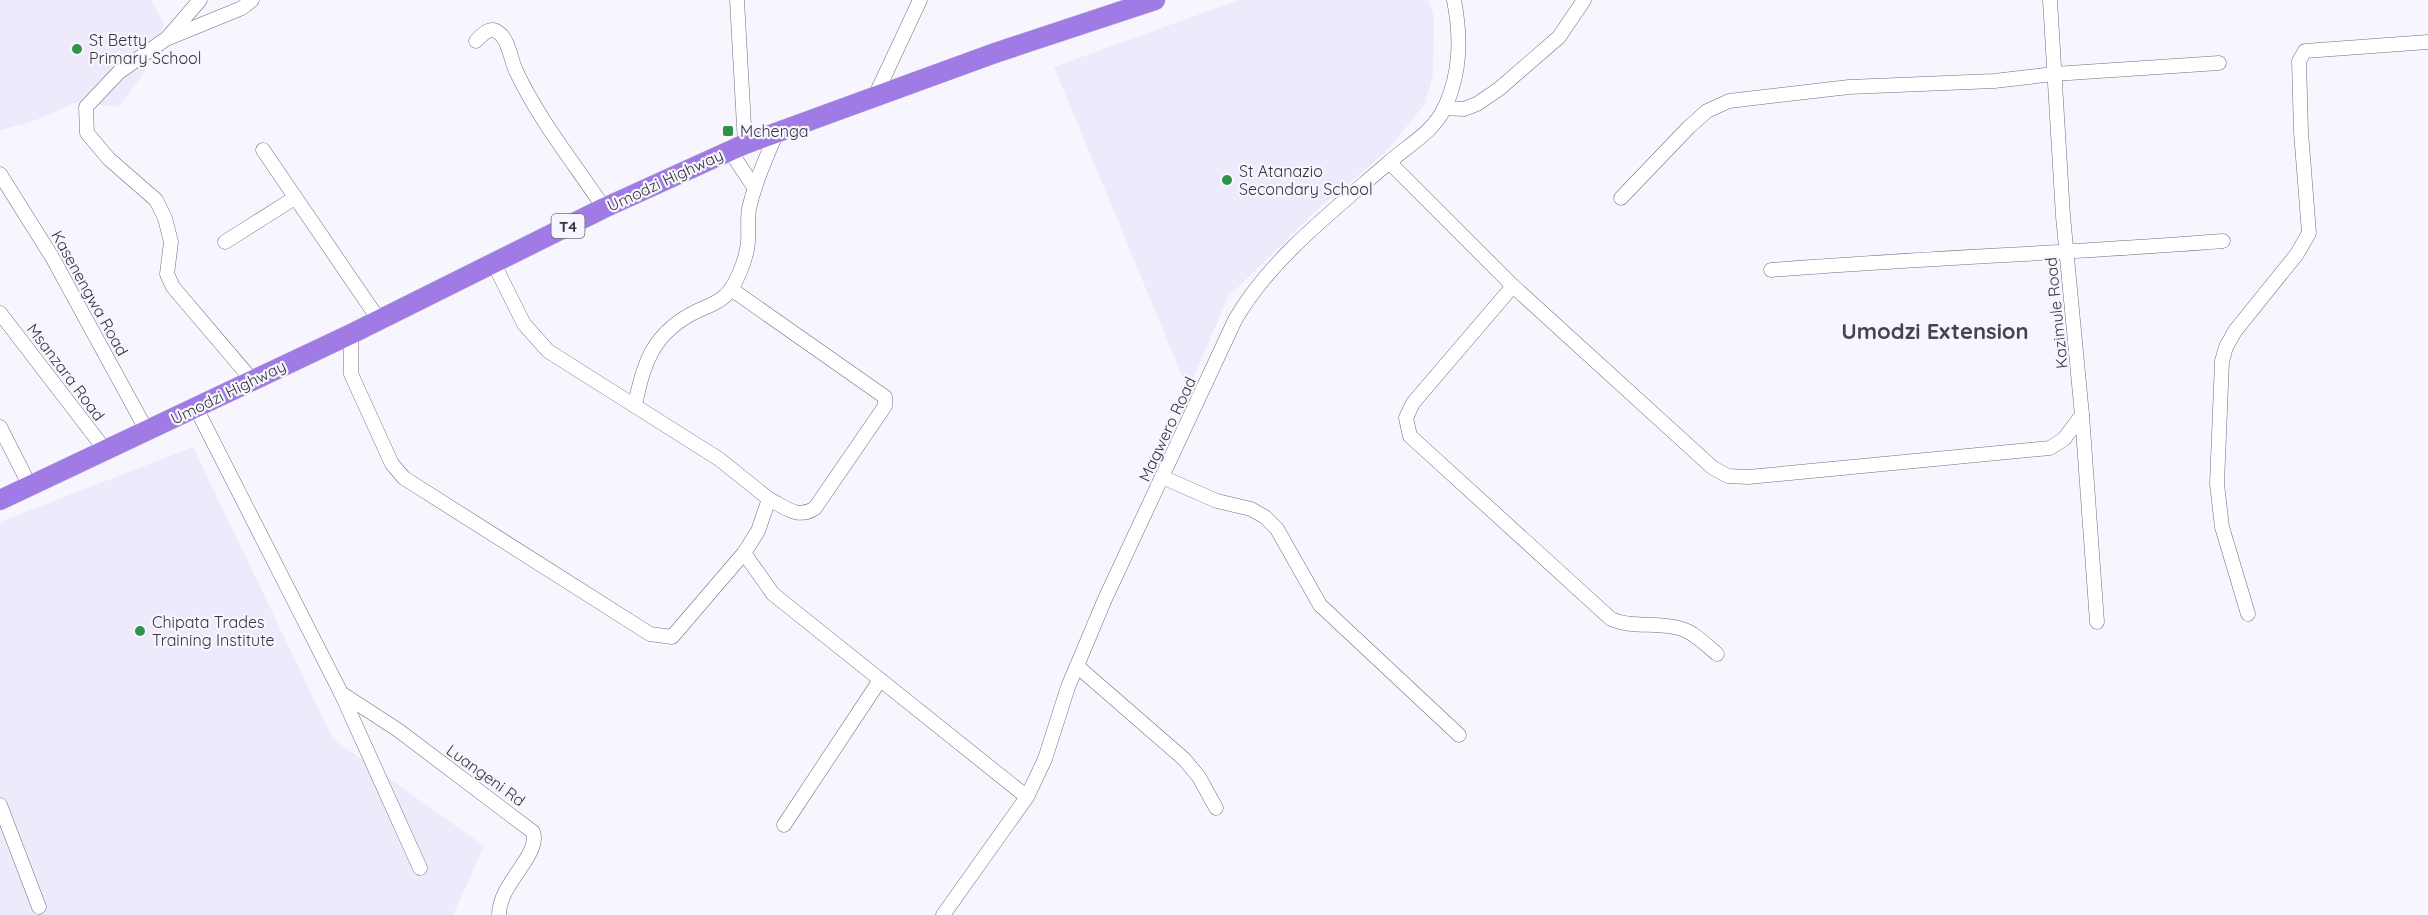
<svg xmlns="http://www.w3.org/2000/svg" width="2428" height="915" font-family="Quicksand,sans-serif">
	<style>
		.built { fill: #eee9fb }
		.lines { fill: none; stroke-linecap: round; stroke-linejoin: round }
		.minor-casing { stroke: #736d80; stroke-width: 15 }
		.highway-casing { stroke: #d3d2d4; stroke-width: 21 }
		.minor { stroke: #fff; stroke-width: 14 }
		.highway { stroke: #a07be5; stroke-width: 20 }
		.poi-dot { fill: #2f9449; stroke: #f7f5fe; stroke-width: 2 }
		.labels { text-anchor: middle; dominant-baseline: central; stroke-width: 4.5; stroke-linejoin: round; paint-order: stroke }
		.shield { fill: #f7f5fe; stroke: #716e77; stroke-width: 1.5 }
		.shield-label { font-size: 15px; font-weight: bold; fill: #37343d }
		.poi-label { font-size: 16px; fill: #37343d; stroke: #f7f5fe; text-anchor: start }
		.street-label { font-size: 16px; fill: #37343d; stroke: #f7f5fe }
		.district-label { font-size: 22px; font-weight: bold; fill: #474254; stroke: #f7f5fe }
	</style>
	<rect width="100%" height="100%" fill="#f7f5fe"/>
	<g class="built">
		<polygon points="0,0 151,0 164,25 144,73 118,107 78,102 31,122 0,130"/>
		<polygon points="1239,0 1428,0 1434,17 1433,75 1425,104 1385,153 1320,207 1228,297 1188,390 1054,67"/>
		<polygon points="193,447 333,739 484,846 453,915 0,915 0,522"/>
	</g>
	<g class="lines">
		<g class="minor-casing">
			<g id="minor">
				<polyline points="252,0 242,8 166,39 119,72 86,107 87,133 109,159 156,200 165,218 171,242 167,274 173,287 252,380"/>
				<polyline points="737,0 745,144"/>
				<polyline points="2050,0 2063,216 2082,415 2097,622"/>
				<polyline points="168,37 200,0"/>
				<path d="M476,41C482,35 490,25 499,33C509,40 511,61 516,71C539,120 574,163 604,208"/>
				<polyline points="876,94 920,0"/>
				<polyline points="1444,108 1464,109 1477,104 1499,89 1559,37 1584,0"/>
				<polyline points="263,150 379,320"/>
				<polyline points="730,151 754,187"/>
				<polyline points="1389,162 1513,286 1713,468 1728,476 1748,477 2050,448 2064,439 2082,415"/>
				<polyline points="0,174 52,257 147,431"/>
				<polyline points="1621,198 1689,127 1707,111 1729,101 1849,87 1994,81 2054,74 2219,63"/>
				<polyline points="225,242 293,199"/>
				<polyline points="494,264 524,324 548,351 719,459 769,499 758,531 744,553 773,594 1027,797"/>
				<path d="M1771,270C1922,258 2073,253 2223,241"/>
				<path d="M1513,286L1413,403L1406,418L1410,436L1611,619C1633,629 1659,621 1682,629C1695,633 1706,645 1717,654"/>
				<path d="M731,289L885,397V406L815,508C798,520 785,507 769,499"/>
				<polyline points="0,313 106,451"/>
				<polyline points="351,334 351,374 392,464 404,478 650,634 672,637 744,553"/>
				<path d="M635,406C643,362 654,332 697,311C709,306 723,301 731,289C739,277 747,256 748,242C749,231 747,220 749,209C755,182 766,158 777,132"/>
				<polyline points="196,408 341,693 420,868"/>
				<polyline points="0,427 30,486"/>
				<polyline points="1162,477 1217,501 1251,509 1265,517 1277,529 1320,605 1459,735"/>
				<polyline points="2248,614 2222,527 2217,484 2222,361 2226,347 2235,331 2297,254 2309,233 2301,132 2299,61 2305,51 2428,42"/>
				<polyline points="1077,666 1184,759 1199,777 1216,808"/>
				<path d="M341,693L398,730L533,832C541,855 499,883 499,915"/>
				<polyline points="0,805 39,907"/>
				<polyline points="784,825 880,680"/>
				<path d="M943,915L1027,797L1045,759L1068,687L1105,599L1235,320C1270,259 1334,210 1387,164C1408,145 1433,133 1445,107C1461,72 1461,37 1454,0"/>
			</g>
		</g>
		<g class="highway-casing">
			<polyline id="highway" points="0,500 351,334 604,208 745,144 995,53 1155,0"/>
		</g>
		<use href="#minor" class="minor"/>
		<use href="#highway" class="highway"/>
	</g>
	<g class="poi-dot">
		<circle cx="77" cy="49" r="6"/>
		<rect x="722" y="125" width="12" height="12" rx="3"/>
		<circle cx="1227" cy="180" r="6"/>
		<circle cx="140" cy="631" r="6"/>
	</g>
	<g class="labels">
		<rect class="shield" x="551.5" y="214" width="33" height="24" rx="4.5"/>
		<g class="shield-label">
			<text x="568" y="226">T4</text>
		</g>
		<g class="poi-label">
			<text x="89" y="40">St Betty<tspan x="89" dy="18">Primary School</tspan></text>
			<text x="740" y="131">Mchenga</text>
			<text x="1239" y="171">St Atanazio<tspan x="1239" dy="18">Secondary School</tspan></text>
			<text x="152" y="622">Chipata Trades<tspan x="152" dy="18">Training Institute</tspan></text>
		</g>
		<g class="street-label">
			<text transform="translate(665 180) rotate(-25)">Umodzi Highway</text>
			<text transform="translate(90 293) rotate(61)">Kasenengwa Road</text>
			<text transform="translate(2056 313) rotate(-96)">Kazimule Road</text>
			<text transform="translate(66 372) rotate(53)">Msanzara Road</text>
			<text transform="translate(228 392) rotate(-26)">Umodzi Highway</text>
			<text transform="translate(1167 429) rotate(-65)">Magwero Road</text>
			<text transform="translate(486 775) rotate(36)">Luangeni Rd</text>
		</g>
		<g class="district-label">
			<text x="1935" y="331">Umodzi Extension</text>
		</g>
	</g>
</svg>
